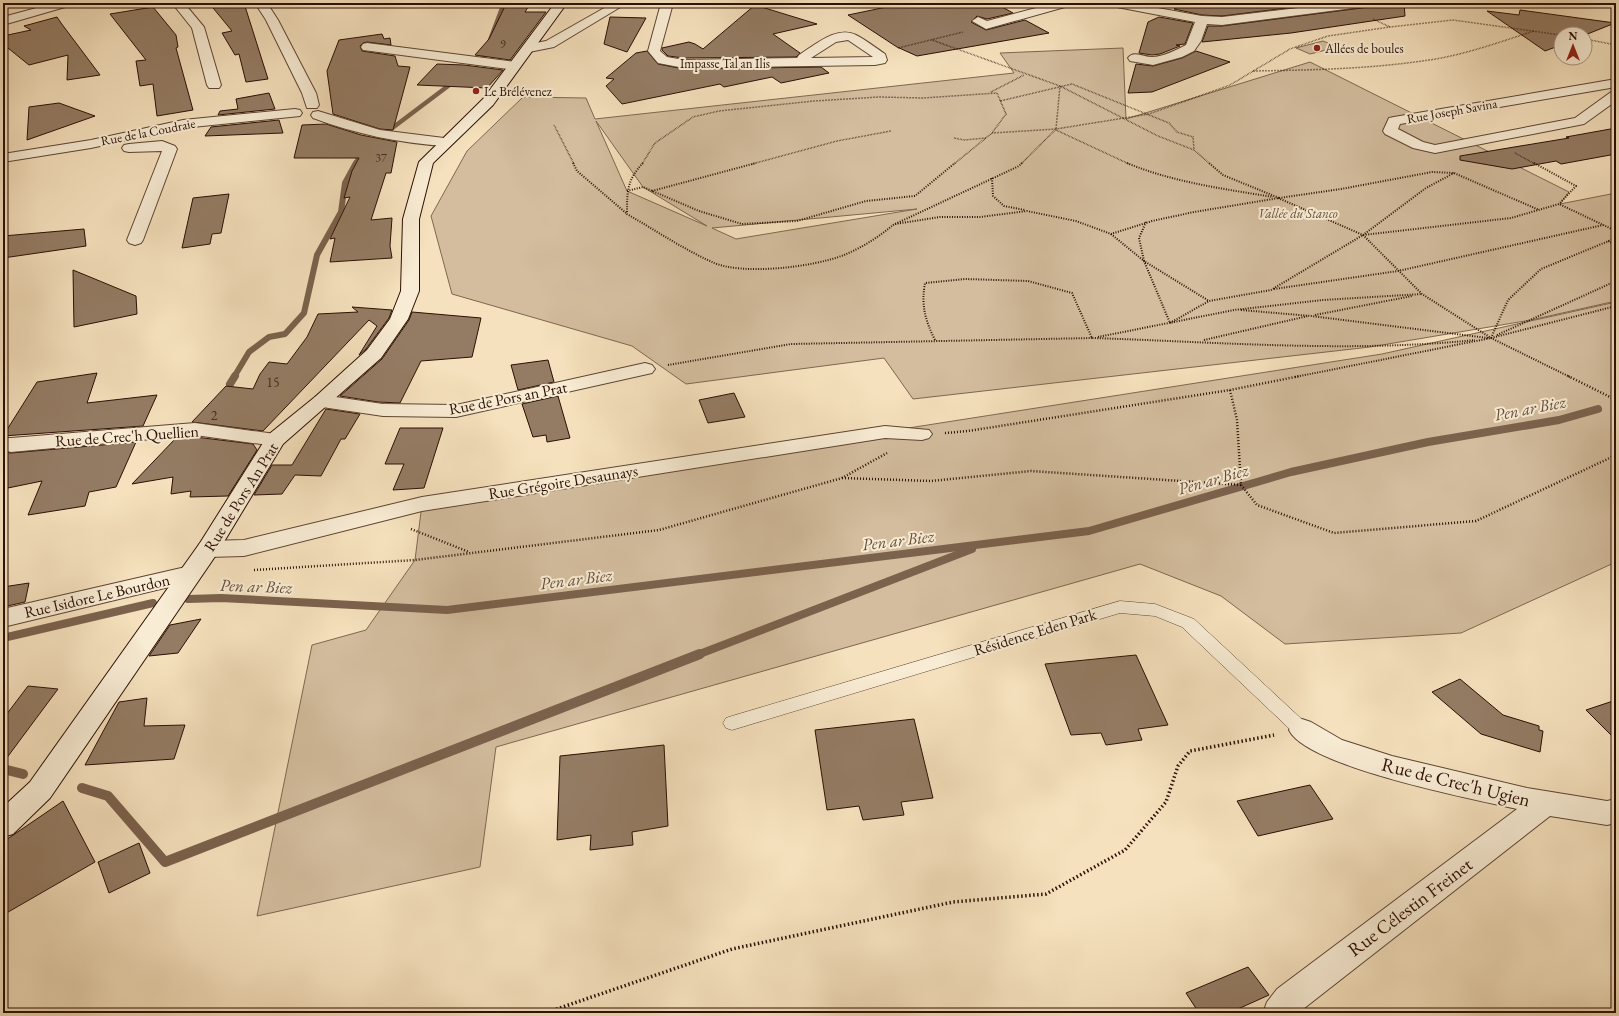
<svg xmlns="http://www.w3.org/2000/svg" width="1619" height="1016" font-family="'EB Garamond',serif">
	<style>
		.green { fill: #d3bd9e; stroke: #7f6651; fill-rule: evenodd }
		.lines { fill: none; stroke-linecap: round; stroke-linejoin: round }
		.stream-far3 { stroke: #7b624d; stroke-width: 4.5 }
		.stream-far2 { stroke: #7b624d; stroke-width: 6 }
		.stream-far1 { stroke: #7b624d; stroke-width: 8 }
		.stream { stroke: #7b624d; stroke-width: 10 }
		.building { fill: #947c64; stroke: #2b0f04 }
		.lane-casing { stroke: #5e4432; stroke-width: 1 }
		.street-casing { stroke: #5e4432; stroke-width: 2 }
		.secondary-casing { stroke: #2b0f04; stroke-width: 2 }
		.path-far3 { stroke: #2b0f04; stroke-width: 1.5; stroke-dasharray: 0.5 1; stroke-linecap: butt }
		.path-far2 { stroke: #2b0f04; stroke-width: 2; stroke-dasharray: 1 1.5; stroke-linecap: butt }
		.path-far1 { stroke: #2b0f04; stroke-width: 2.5; stroke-dasharray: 1 2; stroke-linecap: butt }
		.path { stroke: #2b0f04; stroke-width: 3.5; stroke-dasharray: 1.5 2.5; stroke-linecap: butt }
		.lane { fill: #f8ecd4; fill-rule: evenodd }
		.street { fill: #f8ecd4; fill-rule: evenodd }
		.secondary { fill: #f8ecd4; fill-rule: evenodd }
		.poi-dot { fill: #8f2418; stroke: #f8ecd4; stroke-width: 1.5 }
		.labels { text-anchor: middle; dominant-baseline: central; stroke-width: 4; stroke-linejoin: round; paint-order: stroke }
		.far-number-label { font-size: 12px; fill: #452a1c }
		.far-poi-label { font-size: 13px; fill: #2b0f04; stroke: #f8ecd4; text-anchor: start }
		.far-street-label { font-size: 13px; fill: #2b0f04; stroke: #f8ecd4 }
		.far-park-label { font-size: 13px; font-style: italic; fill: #664c3a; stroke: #f8ecd4 }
		.number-label { font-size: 14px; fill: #452a1c }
		.street-label { font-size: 16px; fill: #2b0f04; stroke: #f8ecd4 }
		.water-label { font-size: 17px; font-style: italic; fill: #674e3b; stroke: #f8ecd4 }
		.near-street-label { font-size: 19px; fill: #2b0f04; stroke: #f8ecd4 }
	</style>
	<rect width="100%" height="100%" fill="#f5e1bd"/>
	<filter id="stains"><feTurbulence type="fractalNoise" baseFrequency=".005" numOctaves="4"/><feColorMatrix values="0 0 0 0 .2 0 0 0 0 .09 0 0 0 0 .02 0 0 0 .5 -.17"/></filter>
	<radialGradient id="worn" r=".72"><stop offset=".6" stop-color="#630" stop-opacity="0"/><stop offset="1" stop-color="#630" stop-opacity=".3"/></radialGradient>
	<g class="green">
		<polygon points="1323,41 1338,47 1310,54 1296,48"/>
		<path d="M1123,48L1126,119L1310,62L1569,192L1560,204L1616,193V301L1531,320L1370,347L913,399L884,358L686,384L632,346L452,294L431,216L467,151L523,97L586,98L595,119L1014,73L1000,53ZM596,121L643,187L707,226L627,191ZM917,209L736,239L712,228Z"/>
		<polygon points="1616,302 1616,562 1461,633 1285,644 1221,596 1140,564 496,747 480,867 257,916 312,645 366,630 415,560 422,504 1382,354"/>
	</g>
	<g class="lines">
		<g class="stream-far3">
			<polyline points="480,60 484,56 504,3"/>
			<polyline points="391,129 456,80"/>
			<polyline points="355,164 363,150"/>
		</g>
		<polyline class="stream-far2" points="234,377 249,352 269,337 285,334 304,313 317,255 341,212 345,183 356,163"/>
		<g class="stream-far1">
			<polyline points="230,384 235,376"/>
			<polyline points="188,599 221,598 447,610 1089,531 1291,472 1428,442 1559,420 1598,409"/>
			<polyline points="3,638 153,603"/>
			<polyline points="697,655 972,549"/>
		</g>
		<g class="stream">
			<polyline points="3,769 23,774"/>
			<polyline points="82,788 108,796 165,862 700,654"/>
		</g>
	</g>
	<g class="building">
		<polygon points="209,3 244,3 268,79 246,82 239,54 235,55 222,33 232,31"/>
		<polygon points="906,3 995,3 1013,13 987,19 977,16 971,22 986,30 1025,20 1049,33 917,56 897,47 848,15"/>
		<polygon points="1186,3 1328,3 1222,16 1202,15 1174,9"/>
		<polygon points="1376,3 1404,3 1405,16 1291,33 1202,42 1208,26 1222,26 1369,7"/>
		<polygon points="506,4 530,4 525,12 546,12 510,60 475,55 489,39"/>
		<polygon points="755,5 817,24 773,34 800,53 796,57 684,58 668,56 662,50 662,48 689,42 695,44 703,49"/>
		<polygon points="153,7 176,35 178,47 176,48 193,110 157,116 153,84 140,86 136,61 146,60 110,14"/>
		<polygon points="1520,10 1615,23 1585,35 1561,34 1561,45 1545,51 1487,11 1519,15"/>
		<polygon points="57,17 61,23 100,75 67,80 68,55 29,65 3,44 3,36 31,30 24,26"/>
		<polygon points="610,17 646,18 627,52 604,44"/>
		<polygon points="1159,17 1193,23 1185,44 1176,45 1180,46 1160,54 1152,55 1139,53 1148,22"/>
		<polygon points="382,34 384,39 390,38 391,45 367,42 363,43 360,46 362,51 395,56 398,66 410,67 393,130 380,129 333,114 327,71 339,40"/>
		<polygon points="647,51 658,64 684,69 821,67 829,73 781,83 772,77 724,87 720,84 622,104 606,86 614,79 606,78 636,53"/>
		<polygon points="1196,51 1230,62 1152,92 1128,93 1136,64 1153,66 1182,58"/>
		<polygon points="437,64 464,65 503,70 487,88 417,85"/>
		<polygon points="269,93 275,109 218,115 220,111 238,109 236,99"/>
		<polygon points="59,103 95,116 27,140 29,107"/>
		<polygon points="279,120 283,133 205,136 211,127"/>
		<polygon points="326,124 361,135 397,142 391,173 386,173 371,220 392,218 390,246 392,258 330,262 335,238 330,239 350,197 344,198 352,171 359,158 294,158 302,125"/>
		<polygon points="1616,128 1616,154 1561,164 1556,161 1512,169 1460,160 1460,156 1569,138 1566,137"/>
		<polygon points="229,194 221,233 212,234 210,244 182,248 193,198"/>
		<polygon points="84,229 86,246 3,258 3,236"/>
		<polygon points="73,270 136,296 137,314 74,327"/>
		<polygon points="352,307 392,310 389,318 366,349 359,355 377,326 369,320 263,431 192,422 226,386 253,389 260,374 269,362 287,364 307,337 318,314 358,312"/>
		<polygon points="412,312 481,318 472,357 421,361 400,403 378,402 340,396 382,359 409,320"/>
		<polygon points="548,360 554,382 518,390 511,365"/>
		<polygon points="97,373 87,403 157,395 143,426 3,436 37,382"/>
		<polygon points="734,393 745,417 708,423 699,400"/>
		<polygon points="558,396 570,438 547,442 546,435 533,437 522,404"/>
		<polygon points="326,409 360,414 345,439 341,439 321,476 295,475 282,494 254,495 272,465 292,465"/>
		<polygon points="400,428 443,428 424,488 393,490 404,464 385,464"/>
		<polygon points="195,437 253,444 257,450 228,496 190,497 191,491 171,494 173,477 132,484 176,438"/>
		<polygon points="136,442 116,487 89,492 85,506 28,515 42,481 3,489 3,452 11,453"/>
		<polygon points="29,583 25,602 3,607 3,587"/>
		<polygon points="201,619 178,653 149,656 170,625"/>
		<polygon points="1136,655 1168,725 1138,729 1142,740 1106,745 1101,733 1071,735 1045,664"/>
		<polygon points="1460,679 1503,715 1539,726 1539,730 1543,731 1540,752 1481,734 1432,692"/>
		<polygon points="28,686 58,689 3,763 3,719"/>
		<polygon points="147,698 144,726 185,725 174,759 85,765 119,702"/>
		<polygon points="1616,700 1616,740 1586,710"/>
		<polygon points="914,719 933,798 901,802 904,815 863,820 859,806 827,810 815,730"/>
		<polygon points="664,745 668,826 632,832 633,845 590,850 591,835 557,840 560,756"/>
		<polygon points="1310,785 1333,819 1258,836 1237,801"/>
		<polygon points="63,801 95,862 3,915 3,842"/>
		<polygon points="139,843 150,873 109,893 98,862"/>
		<polygon points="1248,967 1269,995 1229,1013 1199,1013 1186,993"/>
	</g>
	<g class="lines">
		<g class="lane-casing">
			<polygon id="lane" points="1120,601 1155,604 1194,619 1308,725 1311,730 1308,735 1302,737 1296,735 1182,627 1155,616 1120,613 732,730 726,728 723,723 726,718 732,716"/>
		</g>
		<g class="street-casing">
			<g id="street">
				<polygon points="55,3 74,3 72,5 3,25 3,17"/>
				<polygon points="172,3 184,3 204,27 221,85 219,88 209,88 207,85 192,28"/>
				<polygon points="255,3 267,3 278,20 316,93 319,105 317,108 307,108 302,93 266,20"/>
				<polygon points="613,3 627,3 554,47 529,52 523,48 525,45 546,41"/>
				<path d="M658,3H670L672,7L660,51L667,57L684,60L797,58L799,55C814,46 837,25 856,35C866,40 876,48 885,54L887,60L885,63L875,65L684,68L658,63L648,51L660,7ZM848,40L873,57L811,58L836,42Z"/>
				<polygon points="1055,3 1074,3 1072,5 986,29 972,21 978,17 987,21"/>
				<path d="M1106,3H1130L1202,16L1222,17L1341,3H1375L1369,6L1222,25L1207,24L1201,41L1194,51L1182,57L1153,65L1130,61L1128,58C1133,50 1144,57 1152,57C1163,57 1176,50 1186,45L1195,22L1112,6Z"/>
				<polygon points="367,43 515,62 521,66 515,70 363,50 361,47 363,44"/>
				<polygon points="1616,79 1616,87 1400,124 1398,129 1423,142 1435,145 1575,118 1611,92 1616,91 1616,101 1584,124 1579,125 1435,153 1413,148 1385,134 1383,131 1389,118 1394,117"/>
				<polygon points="295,109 300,110 302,113 300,116 183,128 91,148 3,162 3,154 91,140 183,120"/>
				<path d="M318,111L380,130L444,138L449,139L451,142L449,145L444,146C399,143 356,134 313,118L311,115L313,112Z"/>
				<polygon points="162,141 175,146 177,149 143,240 141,243 135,245 129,243 127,240 162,151 129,152 124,151 122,148 124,145 129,144"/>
				<polygon points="645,363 652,365 655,369 652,373 456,417 383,416 322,407 315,405 312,401 315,397 322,395 383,404 456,405"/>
				<polygon points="195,423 275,434 282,435 285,440 282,445 275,446 195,435 11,452 3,450 3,438 11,438"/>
				<polygon points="885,426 929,430 932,434 929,438 922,440 885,438 422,511 244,556 208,557 200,555 197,549 200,543 208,541 244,540 422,497"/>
				<polygon points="190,566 198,568 202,574 198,580 3,627 3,609"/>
				<path d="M1302,719L1311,722L1342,740L1392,756L1527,788L1607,801L1616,799V823L1607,825L1550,816L1298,1013H1263L1267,1002L1277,989L1517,809C1473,799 1307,767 1289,730L1293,722Z"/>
			</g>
		</g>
		<g class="secondary-casing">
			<polygon id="secondary" points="555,3 567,3 493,105 433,163 419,219 419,291 408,319 381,358 283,444 216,555 50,798 13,834 3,837 3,807 30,782 200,543 268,435 315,397 367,350 390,319 401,291 403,219 419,162 483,99"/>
		</g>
		<g class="path-far3">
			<polyline points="1373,19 1390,27 1453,20 1561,35"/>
			<polyline points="1585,39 1616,45"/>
			<polyline points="932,40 1060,86 1158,136 1194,150 1210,164"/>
			<polyline points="898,48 963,32"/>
			<path d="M1253,71C1312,70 1370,69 1429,60C1464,55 1500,42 1534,31"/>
			<polyline points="991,92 1024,75"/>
			<polyline points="1000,101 1072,84 1169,123 1177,132 1193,137 1194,150"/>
			<polyline points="554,125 574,164"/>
			<polyline points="1056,130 1129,164"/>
			<polyline points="954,138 964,140 986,138"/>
			<polyline points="1515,153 1535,164"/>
			<polyline points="642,164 655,143 693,117 719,111 814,101 879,97 923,98 997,93 1006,114 992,133"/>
			<polyline points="752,164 837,141 891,131"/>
			<polyline points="954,164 992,133 1056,129 1149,114 1230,85 1290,49 1328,36 1390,27"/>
			<polyline points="1021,164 1056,129 1060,86"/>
		</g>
		<g class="path-far2">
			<polyline points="573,163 577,171 626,213"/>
			<path d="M643,163C627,180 627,191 627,214C655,230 683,249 712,262C741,276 814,267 844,255C861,248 879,237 893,225L1019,166L1022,163"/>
			<path d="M1127,163C1172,182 1224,189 1273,197"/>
			<polyline points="1534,163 1576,186 1559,204"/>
			<polyline points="992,178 993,196 1004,206 1025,210"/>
			<polyline points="627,191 643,187 699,211 742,224 797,221 866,201 915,196 955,163"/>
			<polyline points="652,191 756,163"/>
			<polyline points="1278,198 1363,235 1426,188 1454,173"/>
			<polyline points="1279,198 1341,189 1432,172 1454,173 1539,210"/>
			<polyline points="1146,222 1139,238 1144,261 1209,301"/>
			<polyline points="895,224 940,217 980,217 1027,211 1076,221 1111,234 1152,221 1194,212 1279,198 1223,175 1209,163"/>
			<polyline points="1111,234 1144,261 1170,323 1209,301 1271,290 1363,235 1511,218 1559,204 1616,231"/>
			<polyline points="1363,235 1422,294 1491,338 1570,377"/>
			<polyline points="1608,241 1616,245"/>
			<polyline points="1274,289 1398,271 1603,225"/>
			<polyline points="1241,310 1311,316 1488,338"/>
			<polyline points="1315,315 1412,296"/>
			<polyline points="1497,335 1616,281"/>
			<polyline points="1098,337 1234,310 1323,300 1422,294"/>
			<polyline points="1491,338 1508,300 1541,269 1616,238"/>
			<path d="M935,340C925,320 921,305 925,283L965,279L1028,281L1072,293L1092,338C1219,342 1349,353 1475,340"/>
			<polyline points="1204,340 1308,316"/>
			<polyline points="668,365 791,344 1093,338"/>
			<polyline points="1295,377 1491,338 1616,306"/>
		</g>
		<g class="path-far1">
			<polyline points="1568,376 1616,400"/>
			<polyline points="1230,390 1237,420 1241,485 1257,505 1334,533 1476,521 1616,455"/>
			<polyline points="945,433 968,431 1230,390 1300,376"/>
			<polyline points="842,478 931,481 1031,471 1241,485"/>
			<polyline points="411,529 469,552"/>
			<polyline points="254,570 415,560 659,530 842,478 887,453"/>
		</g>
		<polyline class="path" points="545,1013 732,949 953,902 1046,894 1125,850 1166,802 1178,766 1190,751 1274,735"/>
		<use href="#lane" class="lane"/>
		<use href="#street" class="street"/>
		<use href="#secondary" class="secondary"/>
	</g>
	<g class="poi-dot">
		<circle cx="1317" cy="48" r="4"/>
		<circle cx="476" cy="91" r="4"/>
	</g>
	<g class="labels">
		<g class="far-number-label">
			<text x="503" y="44">9</text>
			<text x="381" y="158">37</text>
		</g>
		<g class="far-poi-label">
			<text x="1325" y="48">Allées de boules</text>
			<text x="484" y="91">Le Brélévenez</text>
		</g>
		<g class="far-street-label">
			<text x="725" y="63">Impasse Tal an Ilis</text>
			<text transform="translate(1452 111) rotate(-10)">Rue Joseph Savina</text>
			<text transform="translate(148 132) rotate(-11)">Rue de la Coudraie</text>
		</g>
		<g class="far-park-label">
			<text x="1298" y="213">Vallée du Stanco</text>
		</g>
		<g class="number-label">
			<text x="273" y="382">15</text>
			<text x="214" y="415">2</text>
		</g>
		<g class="street-label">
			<text transform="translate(508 398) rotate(-11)">Rue de Pors an Prat</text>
			<text transform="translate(127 436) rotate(-4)">Rue de Crec'h Quellien</text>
			<text transform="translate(563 482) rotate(-9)">Rue Grégoire Desaunays</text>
			<text transform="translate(241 497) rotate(-58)">Rue de Pors An Prat</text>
			<text transform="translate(97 596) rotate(-13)">Rue Isidore Le Bourdon</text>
			<text transform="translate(1035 632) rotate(-17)">Résidence Eden Park</text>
		</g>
		<g class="water-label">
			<text transform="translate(1530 408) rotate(-11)">Pen ar Biez</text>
			<text transform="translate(1213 479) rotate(-16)">Pen ar Biez</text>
			<text transform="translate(898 540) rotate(-7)">Pen ar Biez</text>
			<text transform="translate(576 579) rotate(-7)">Pen ar Biez</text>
			<text transform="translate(256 586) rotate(2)">Pen ar Biez</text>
		</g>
		<g class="near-street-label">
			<text transform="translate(1456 782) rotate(14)">Rue de Crec'h Ugien</text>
			<text transform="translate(1410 907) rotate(-37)">Rue Célestin Freinet</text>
		</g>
	</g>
	<rect width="1619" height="1016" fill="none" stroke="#f5e1bd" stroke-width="16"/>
	<rect x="4" y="4" width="1611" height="1008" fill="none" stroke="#2b0f04" stroke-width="2"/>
	<rect x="8" y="8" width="1603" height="1000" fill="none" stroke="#2b0f04"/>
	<g transform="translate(1573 46)"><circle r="19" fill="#f8ecd4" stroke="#a69481"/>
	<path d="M0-3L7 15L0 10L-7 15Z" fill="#8f2418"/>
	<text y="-6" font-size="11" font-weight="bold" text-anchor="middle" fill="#2b0f04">N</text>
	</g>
	<rect width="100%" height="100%" filter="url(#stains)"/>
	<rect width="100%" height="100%" fill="url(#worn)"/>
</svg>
